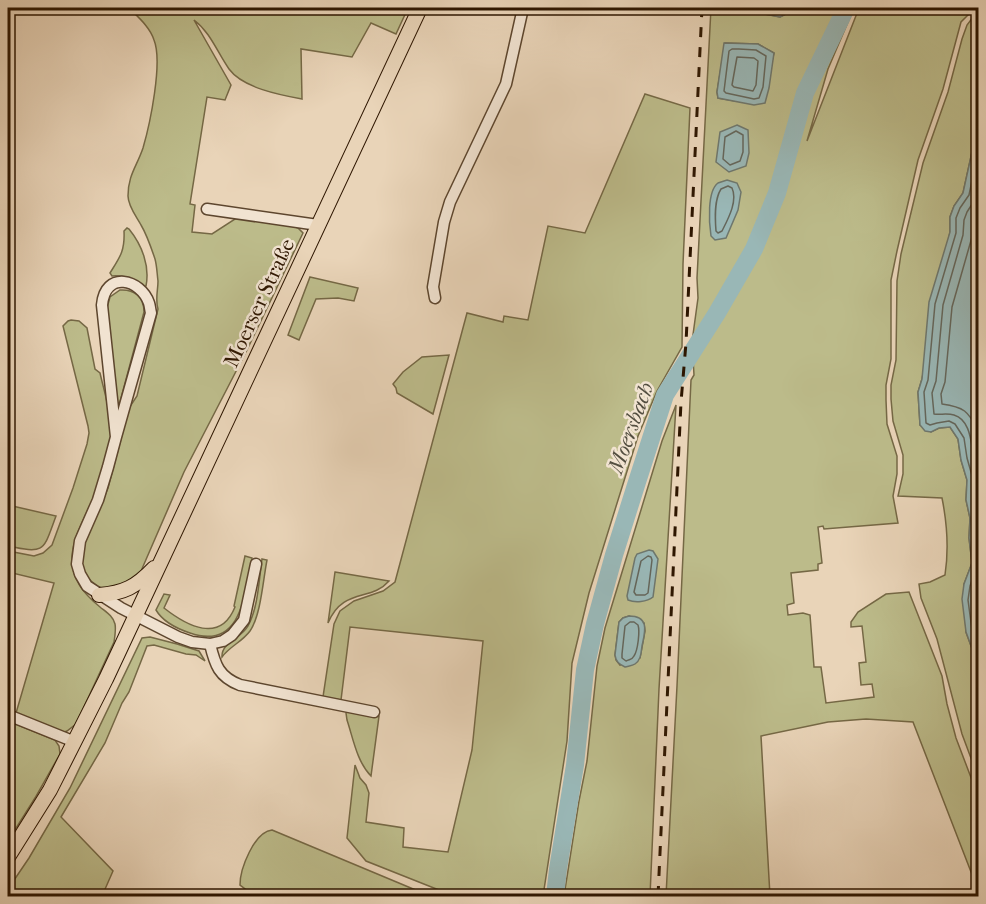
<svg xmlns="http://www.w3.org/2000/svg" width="986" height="904" font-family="'IM FELL French Canon',serif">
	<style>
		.green { fill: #bcbb8a; stroke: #756845; stroke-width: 1.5; fill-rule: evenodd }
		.water { fill: #99b7b6; stroke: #6e776d; stroke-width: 1.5 }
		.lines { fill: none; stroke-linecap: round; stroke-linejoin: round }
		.shore { stroke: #64665b; stroke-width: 1.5 }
		.river { stroke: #99b7b6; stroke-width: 18 }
		.minor-casing { stroke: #5d462e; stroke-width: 13 }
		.major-casing { stroke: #2e1600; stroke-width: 16 }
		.minor { stroke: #f1e3d1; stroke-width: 10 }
		.major { stroke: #e9d4b8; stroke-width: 14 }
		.rail { stroke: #2e1600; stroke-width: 3; stroke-dasharray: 10 10; stroke-linecap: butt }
		.labels { text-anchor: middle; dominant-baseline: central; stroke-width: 5; stroke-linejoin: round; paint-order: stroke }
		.street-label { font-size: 21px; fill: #2e1600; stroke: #f1e3d1 }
		.water-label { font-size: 22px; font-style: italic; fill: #534e40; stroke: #f1e3d1 }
	</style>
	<rect width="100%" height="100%" fill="#e9d4b8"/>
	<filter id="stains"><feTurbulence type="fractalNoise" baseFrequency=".00333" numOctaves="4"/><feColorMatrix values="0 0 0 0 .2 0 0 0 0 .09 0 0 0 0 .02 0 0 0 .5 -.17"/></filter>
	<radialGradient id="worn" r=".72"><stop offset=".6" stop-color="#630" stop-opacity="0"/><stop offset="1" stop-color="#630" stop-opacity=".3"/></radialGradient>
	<g class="green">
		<path d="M129,8H408L396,34L371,23L352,57L301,49L302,99C280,95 243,88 229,69C217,52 211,33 194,20L231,85L225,100L207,97L190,204L195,205L192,232L212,234L238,217L288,224L298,228L303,233L246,352L184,472L138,578L107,590L99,587L91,581L84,573L81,564L82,550L108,488L129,408L137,396L158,309C155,299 158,291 158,281C157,274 157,266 155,259C151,247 147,235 141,225C136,216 128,206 128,196C128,175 137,166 143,148C150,124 163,62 154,40C150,27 138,17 129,8Z"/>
		<path d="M711,8H744L750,11L780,17L798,8H854L828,69L807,141L859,8H978L970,13L961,22L943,89L918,160L897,251L891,280V359L886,385V400L887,424L897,456V474L893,496L898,523L824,529L823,526L818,527L822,563L818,564V570L791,573L794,603L787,605L788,615L803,613L810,615L814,667H821L826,703L874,697L872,684L861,685L859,663L866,662L862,626L851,627V622L858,612L886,594L909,592L942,676L947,704L956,738L978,796V890L913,722L866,719L828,722L761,736L770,896H666L677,686L691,380L694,375L692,342L698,298L697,278ZM725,43L758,44L774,53L771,65L735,101L718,98L717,92Z"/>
		<path d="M978,14V94L972,152L963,193L954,206L950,217V232L922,379L918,392L920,425L931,432L939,428L950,427L958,439L961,460L967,480L966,500L970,518L969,538L972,563L964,584L966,632L978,665V777L962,734L937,639L921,598L919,584L930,582L945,575C949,549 947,523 942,498L898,496L903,474V455L893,421L891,399V385L896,360L897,281L901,254L923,163L948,92L962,39L967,25L973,17Z"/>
		<polygon points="645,94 690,108 683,264 682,347 657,391 638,436 589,593 572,663 567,741 543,896 454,896 366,861 347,838 355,765 360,778 366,785 369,793 366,822 404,828 403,847 448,852 472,750 483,641 350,627 341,700 323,697 334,624 340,611 354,601 383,591 395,582 467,313 503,322 504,316 528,320 548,226 585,233"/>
		<path d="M127,228L129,229C142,245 150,266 146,286L143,287C133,279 125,275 112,276L110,273C120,257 125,251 124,231Z"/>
		<polygon points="310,277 358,288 354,301 338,298 316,299 299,340 288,335"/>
		<path d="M120,290C134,289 144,297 144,312L120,402L117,404L107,308L110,297Z"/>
		<path d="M71,320L79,321L87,328L95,369L100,373C104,391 111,412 111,431C111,449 99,484 92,501C84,519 73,538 72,557C71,579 84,594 100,607C106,612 113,616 115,624C116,629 115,636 114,642L76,724L67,731L59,734L16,713L54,583L8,572V551L34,556L43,553L52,545L73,488L87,444L89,433L88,426L63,326L68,321Z"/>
		<polygon points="449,355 433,414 397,393 396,388 393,384 403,372 422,357"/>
		<path d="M676,405L659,689L650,896H564L579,801L587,761L597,666L605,628L662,441ZM629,616L644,623L645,631L640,658L620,665L616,660L615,655L619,622L623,618Z"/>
		<path d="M8,505L56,516C43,551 46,554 8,546Z"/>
		<path d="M245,556L252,558C245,593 242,651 190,633C178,629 163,622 156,610L164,594L170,595L164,608C187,626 220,644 235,607L234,606Z"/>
		<path d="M262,559L267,560C263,580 261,615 250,631C242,642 230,646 222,657C221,642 241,639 248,626C258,608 259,580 262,559Z"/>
		<path d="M335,572L389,581C371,602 343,587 328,623Z"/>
		<polygon points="150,637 177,644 199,651 205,661 196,655 186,654 154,645 147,646 129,692 122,703 105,743 61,817 113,871 102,896 8,896 8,889 29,858 70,788 142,638"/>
		<path d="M349,710L379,716L371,776C357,762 353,738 347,720L346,713Z"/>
		<polygon points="8,721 55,740 59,746 60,754 35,798 8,841"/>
		<path d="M272,830L430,896H260L248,891L240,885C240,869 254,832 272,830Z"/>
	</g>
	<g class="water">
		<polygon points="744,8 798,8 780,17 750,11"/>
		<polygon points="724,43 758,44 774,53 769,88 765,103 754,105 718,98 717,92"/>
		<polygon points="978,95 978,681 977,678 978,665 966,632 962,599 964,584 972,563 969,538 970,518 966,500 967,480 961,460 958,439 950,427 939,428 931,432 925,431 920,425 918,392 922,379 929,302 950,232 950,217 954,206 963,193 972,152"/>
		<polygon points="737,125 748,130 749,153 746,166 729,172 716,162 720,132"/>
		<path d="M727,180L737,183L741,192L738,210L726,238L715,240L711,236C709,223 707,191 718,183C721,182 724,181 727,180Z"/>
		<path d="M649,550L653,551L658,559L653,597C647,602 635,603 628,600L627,596L635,558L637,554Z"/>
		<path d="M629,616C650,616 645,632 642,646C641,653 641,660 635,664C632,666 628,666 625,667C619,664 616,662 615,655L619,622L623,618Z"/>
	</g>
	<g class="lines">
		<g class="shore">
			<polygon points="739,49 756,50 766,56 763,87 759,98 754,99 726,93 724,91 729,51 732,49"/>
			<polygon points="737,57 754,58 758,61 756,85 753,91 734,87 732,85"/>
			<polygon points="736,131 743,135 743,152 740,161 730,165 723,159 725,137"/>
			<polyline points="978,152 969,195 960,208 956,218 956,233 935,304 928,380 924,392 926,423 930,425 937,423 949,421 955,424 964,438 967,458 973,479 972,500 976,518 975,537 978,563 970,586 968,600 972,630 978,649"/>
			<path d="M728,186L732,188C738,201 728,219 722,231L718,233L716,231C715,218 714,200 721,189Z"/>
			<path d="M978,186L976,198L967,212L964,220L963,235L943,305L936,381L932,393L934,414C940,415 947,413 954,415C971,420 971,444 974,458C975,462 977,467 978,472"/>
			<path d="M978,210L973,221L972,237L952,307L945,382L941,394L942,404C964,407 968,411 978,430"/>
			<polygon points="648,556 651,557 652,560 648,593 645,595 636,595 634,592 641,561"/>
			<path d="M630,622H634L638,625C640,631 638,650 634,656C632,660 630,659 626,661L622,658V654L625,626Z"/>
		</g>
		<polyline class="river" points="555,896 558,869 575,765 585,670 595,624 614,555 637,482 665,395 717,313 754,249 777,193 805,93 846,8"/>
		<g class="minor-casing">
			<g id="minor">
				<polyline points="207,209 318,225"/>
				<polyline points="435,298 433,287 444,222 450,202 506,84 523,8"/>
				<path d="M116,437L102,305C105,270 141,279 149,303C150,306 150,309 151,313L116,437L108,467L98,500L80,541L77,564L80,574L87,586L121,608L178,637L192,642L210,644L223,641L232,635L244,620L256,564"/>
				<path d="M210,644C215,665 219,677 240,685L374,712"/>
				<polyline points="8,715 75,742"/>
			</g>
		</g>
		<g class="major-casing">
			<g id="major">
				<path d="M99,595C124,593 136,587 154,568"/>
				<polyline points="8,857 50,790 106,679 420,8"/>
			</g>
		</g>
		<use href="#minor" class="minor"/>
		<use href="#major" class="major"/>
		<polyline class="rail" points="658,896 681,402 686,343 702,8"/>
	</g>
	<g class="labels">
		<g class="street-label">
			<text transform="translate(259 303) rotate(-65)">Moerser Straße</text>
		</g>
		<g class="water-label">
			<text transform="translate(631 428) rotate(-70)">Moersbach</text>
		</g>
	</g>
	<rect width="986" height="904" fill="none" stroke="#e9d4b8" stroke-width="30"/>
	<rect x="9" y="9" width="968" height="886" fill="none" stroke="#2e1600" stroke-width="3"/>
	<rect x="15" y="15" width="956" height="874" fill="none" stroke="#2e1600" stroke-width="1.5"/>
	<rect width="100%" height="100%" filter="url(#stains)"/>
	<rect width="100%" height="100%" fill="url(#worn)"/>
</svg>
